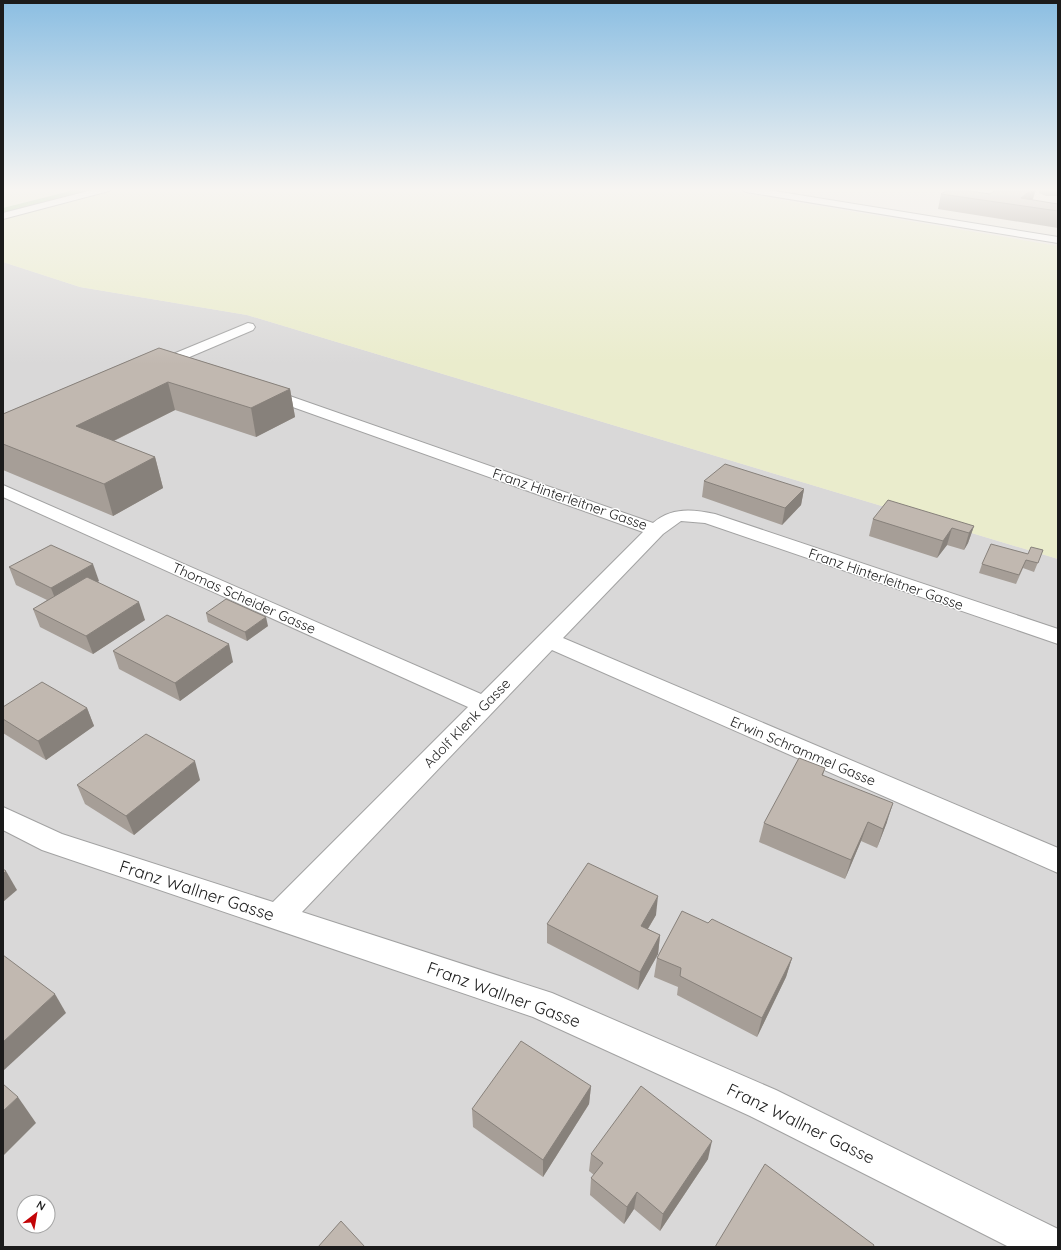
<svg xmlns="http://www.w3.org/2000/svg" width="1061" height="1250" font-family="Quicksand,sans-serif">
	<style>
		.residential { fill: #d9d8d8; fill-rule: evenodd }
		.farmland { fill: #eaeccc }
		.forest { fill: #a7cc96 }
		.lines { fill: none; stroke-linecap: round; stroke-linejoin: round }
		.street-casing { stroke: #a2a2a2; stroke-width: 2 }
		.street { fill: #fff; fill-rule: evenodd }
		.wall { fill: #a69e97 }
		.shaded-wall { fill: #87817b }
		.building { fill: #c1b8b0; stroke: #87817b }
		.labels { text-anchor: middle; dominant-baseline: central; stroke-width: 3; stroke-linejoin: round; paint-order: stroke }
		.street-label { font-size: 14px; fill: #1b1b1b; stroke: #fff }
		.near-street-label { font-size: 17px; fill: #1b1b1b; stroke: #fff }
	</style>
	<rect width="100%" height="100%" fill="#ede9e1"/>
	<path class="residential" d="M3,262L80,287L247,315L1058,559V1247H3ZM24,1202H48V1226H24Z"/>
	<g class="farmland">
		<polygon points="3,189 78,189 3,208"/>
		<polygon points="116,189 717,189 1058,246 1058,559 247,315 80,287 3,262 3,219"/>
	</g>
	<polygon class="forest" points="78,189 94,189 3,213 3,208"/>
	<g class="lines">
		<g class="street-casing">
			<g id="street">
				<polygon points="96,189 111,189 109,191 3,219 3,213"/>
				<polygon points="741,189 762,189 1058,237 1058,243 746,192"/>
				<polygon points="248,323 253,324 255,327 253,330 159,370 154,371 149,370 147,367 149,364"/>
				<path d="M264,387L653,523C671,507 693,509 715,514L1058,629V644L705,523L681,521L663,534L563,638L1058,848V873L552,650L302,912L552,993L776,1090L1058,1229V1247H1009L750,1116L533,1017L42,850L3,830V807L62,834L273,902L468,707L3,497V485L481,694L643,532L259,395L256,392L259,389Z"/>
			</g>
		</g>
		<use href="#street" class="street"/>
	</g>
	<g class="wall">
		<polygon points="1040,189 1058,189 1058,196 1046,196 1039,193"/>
		<polygon points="941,194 990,194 1033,199 1032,200 1058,204 1058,228 938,209"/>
		<polygon points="159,348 290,389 295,417 256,437 175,410 114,441 155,457 163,488 113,516 3,470 3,414"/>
		<polygon points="704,481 804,489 801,505 782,525 702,497"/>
		<polygon points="873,519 974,526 968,543 964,550 947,545 937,558 869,536"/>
		<polygon points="1043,550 1034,572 1023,568 1016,584 979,573 982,564 1028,554"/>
		<polygon points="9,567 99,581 97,582 145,620 93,654 40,627 33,609 47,600 16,585"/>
		<polygon points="206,613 268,626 247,641 208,622"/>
		<polygon points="113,651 233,662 180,701 119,669"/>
		<polygon points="3,707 87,708 94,726 46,760 3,733"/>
		<polygon points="825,768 823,775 887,822 877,848 861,841 845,879 759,842 764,823"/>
		<polygon points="200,780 134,835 85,804 77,785"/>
		<polygon points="656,915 648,929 660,935 658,954 638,990 547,943 547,924"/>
		<polygon points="708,923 792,958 786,977 757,1037 677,995 678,987 654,977 657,958"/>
		<polygon points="591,1086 589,1104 543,1177 473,1127 472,1109"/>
		<polygon points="591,1154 708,1159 660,1231 634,1209 624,1224 590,1195 591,1178 594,1175 589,1171"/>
	</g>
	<g class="shaded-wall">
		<polygon points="1032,189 1036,189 1033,199 1025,206 1021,198"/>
		<polygon points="168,382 175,410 85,455 76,426"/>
		<polygon points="290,389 295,417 256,437 251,408"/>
		<polygon points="155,457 163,488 113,516 104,484"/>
		<polygon points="804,489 801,505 782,525 785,508"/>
		<polygon points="974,526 968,543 964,550 969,533"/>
		<polygon points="952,528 947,545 937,558 943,541"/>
		<polygon points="93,564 99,581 58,606 51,588"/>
		<polygon points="139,602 145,620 93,654 86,636"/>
		<polygon points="266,617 268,626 247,641 245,632"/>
		<polygon points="229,644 233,662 180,701 175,683"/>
		<polygon points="87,708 94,726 46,760 38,741"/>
		<polygon points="195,761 200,780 134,835 126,816"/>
		<polygon points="893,803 887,822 877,848 883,829"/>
		<polygon points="868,822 861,841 845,879 851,860"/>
		<polygon points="6,871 17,890 3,902 3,874"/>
		<polygon points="658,896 656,915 638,945 641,926"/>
		<polygon points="660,935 658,954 638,990 640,972"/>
		<polygon points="792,958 786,977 757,1037 762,1018"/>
		<polygon points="55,994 66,1013 3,1071 3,1042"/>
		<polygon points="591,1086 589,1104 543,1177 543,1160"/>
		<polygon points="18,1097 36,1123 3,1156 3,1111"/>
		<polygon points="712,1141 708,1159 660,1231 663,1214"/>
		<polygon points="637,1192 634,1209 624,1224 627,1207"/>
	</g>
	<g class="building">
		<polygon points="949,189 955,189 990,194 997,189 1032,189 1021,198 1058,204 1058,211 941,194"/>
		<polygon points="159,348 290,389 251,408 168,382 76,426 155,457 104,484 3,444 3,414"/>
		<polygon points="725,464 804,489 785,508 704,481"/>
		<polygon points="888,500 974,526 969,533 952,528 943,541 873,519"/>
		<polygon points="991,544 1028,554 1031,547 1043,550 1038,563 1026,560 1019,575 982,564"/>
		<polygon points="51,545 93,564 51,588 9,567"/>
		<polygon points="87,577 139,602 86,636 33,609"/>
		<polygon points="226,599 266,617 245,632 206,613"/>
		<polygon points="167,615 229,644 175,683 113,651"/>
		<polygon points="42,682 87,708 38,741 3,719 3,707"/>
		<polygon points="146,734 195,761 126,816 77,785"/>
		<polygon points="799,758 825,768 822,775 893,803 883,829 868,822 851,860 764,823"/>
		<polygon points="588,863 658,896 641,926 660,935 640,972 547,924"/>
		<polygon points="3,869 6,871 3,874"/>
		<polygon points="682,911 708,923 712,919 792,958 762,1018 680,976 681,968 657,958"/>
		<polygon points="3,955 55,994 3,1042"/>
		<polygon points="521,1041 591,1086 543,1160 472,1109"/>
		<polygon points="3,1084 18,1097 3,1111"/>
		<polygon points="641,1086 712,1141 663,1214 637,1192 627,1207 591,1178 603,1163 591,1154"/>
		<polygon points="765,1164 874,1245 873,1247 715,1247"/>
		<polygon points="341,1221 365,1247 318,1247"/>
	</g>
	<linearGradient id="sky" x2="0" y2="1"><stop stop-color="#8bbee2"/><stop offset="0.52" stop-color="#f7f5f2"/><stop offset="1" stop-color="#f7f5f2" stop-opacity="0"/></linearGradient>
	<rect width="1061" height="364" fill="url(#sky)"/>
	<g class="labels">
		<g class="street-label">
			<text transform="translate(570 499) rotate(19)">Franz Hinterleitner Gasse</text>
			<text transform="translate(886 579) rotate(19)">Franz Hinterleitner Gasse</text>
			<text transform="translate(244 598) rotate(24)">Thomas Scheider Gasse</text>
			<text transform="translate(467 723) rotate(-46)">Adolf Klenk Gasse</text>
			<text transform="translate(803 751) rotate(23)">Erwin Schrammel Gasse</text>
		</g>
		<g class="near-street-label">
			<text transform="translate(197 890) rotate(18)">Franz Wallner Gasse</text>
			<text transform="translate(504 994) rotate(20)">Franz Wallner Gasse</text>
			<text transform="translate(801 1123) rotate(26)">Franz Wallner Gasse</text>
		</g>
	</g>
	<rect width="1061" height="1250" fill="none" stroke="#1b1b1b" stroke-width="8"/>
	<g transform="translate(36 1214) rotate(31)"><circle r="19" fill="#ffffff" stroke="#a4a4a4"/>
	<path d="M0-3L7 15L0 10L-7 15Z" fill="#c30407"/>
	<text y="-6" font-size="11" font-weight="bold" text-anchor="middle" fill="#1b1b1b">N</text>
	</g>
</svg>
